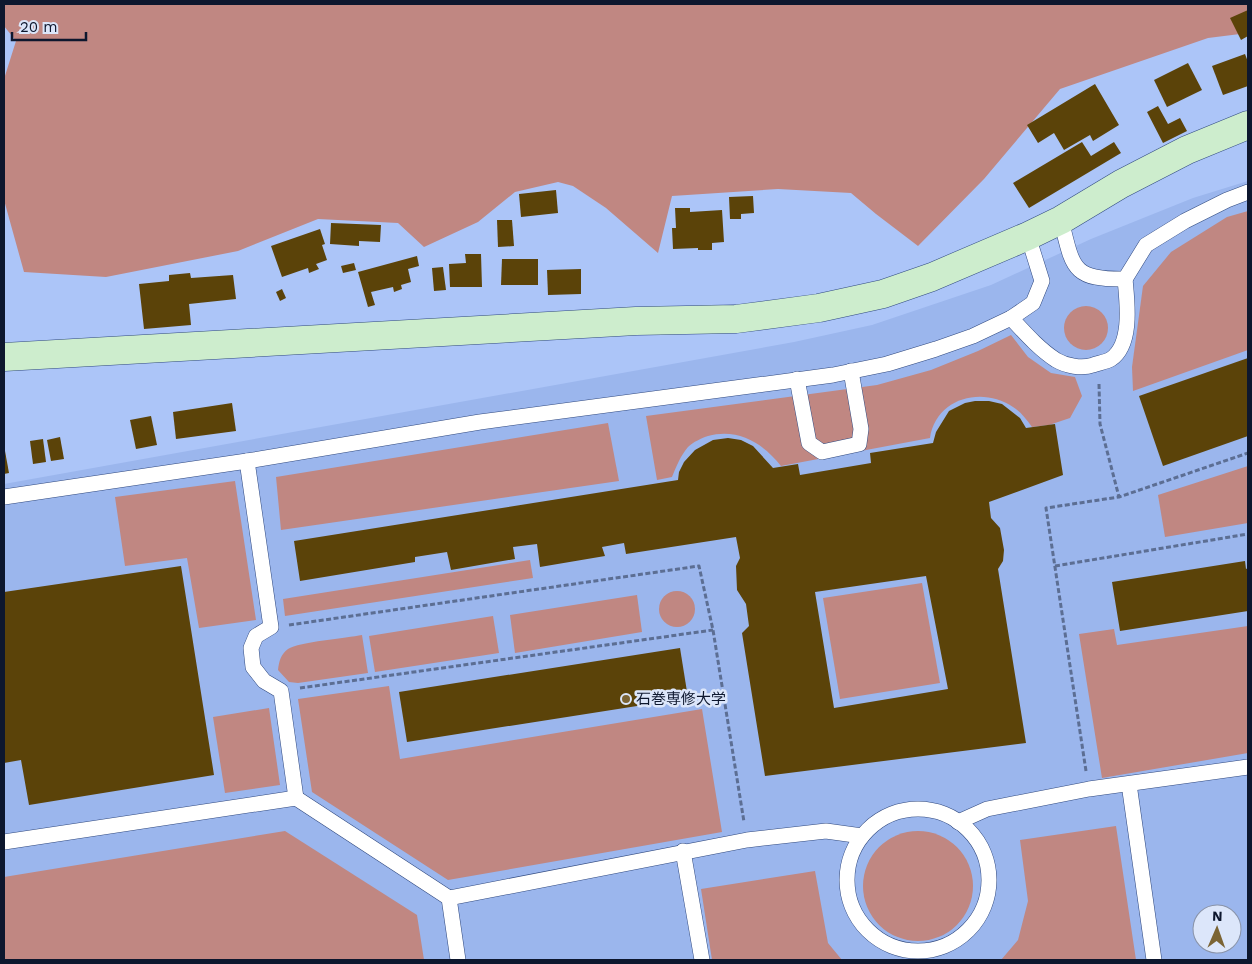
<svg xmlns="http://www.w3.org/2000/svg" width="1252" height="964" font-family="'Work Sans','Noto Sans JP',sans-serif">
	<style>
		.built { fill: #9bb6ed; fill-rule: evenodd }
		.green { fill: #c08782 }
		.building { fill: #5b4309; fill-rule: evenodd }
		.lines { fill: none; stroke-linecap: round; stroke-linejoin: round }
		.lane-casing { stroke: #30497f; stroke-width: 16 }
		.secondary-casing { stroke: #30497f; stroke-width: 29 }
		.path { stroke: #5c6e93; stroke-width: 3; stroke-dasharray: 5 2.5; stroke-linecap: butt }
		.lane { stroke: #fff; stroke-width: 15 }
		.secondary { stroke: #cdedcd; stroke-width: 28 }
		.poi-dot { fill: #7b6434; stroke: #dce6fa; stroke-width: 2 }
		.labels { text-anchor: middle; dominant-baseline: central; stroke-width: 5; stroke-linejoin: round; paint-order: stroke }
		.poi-label { font-size: 15px; fill: #0d172e; stroke: #dce6fa; text-anchor: start }
	</style>
	<rect width="100%" height="100%" fill="#acc5f8"/>
	<path class="built" d="M1248,181V960H4V484L794,342L872,325L991,285L1091,239L1193,198ZM1202,914H1232V944H1202Z"/>
	<g class="green">
		<polygon points="4,4 1248,4 1248,33 1208,38 1060,89 984,179 918,246 876,214 851,193 778,189 672,196 658,253 606,208 573,186 558,182 515,192 478,222 424,247 398,223 318,219 238,251 106,277 24,272 4,200 4,79 16,41 4,26"/>
		<polygon points="1248,211 1248,350 1133,391 1132,367 1143,286 1171,252 1227,217"/>
		<circle cx="1086" cy="328" r="22"/>
		<path d="M1011,335L1028,357L1051,373L1075,377L1082,396L1070,418L1049,425L1032,427C1026,419 1021,412 1013,407C982,386 936,398 930,438L781,466C763,443 738,428 708,436C702,438 693,442 688,447C681,455 676,467 672,477L657,480L646,416L877,385L931,370L978,351Z"/>
		<polygon points="608,423 619,481 281,530 276,477"/>
		<polygon points="1248,466 1248,523 1165,537 1158,495"/>
		<polygon points="235,481 256,620 199,628 187,558 125,566 115,497"/>
		<polygon points="530,560 533,578 285,616 283,599"/>
		<polygon points="922,583 940,683 840,699 823,598"/>
		<circle cx="677" cy="609" r="18"/>
		<polygon points="637,595 642,632 515,653 510,615"/>
		<polygon points="493,616 499,653 375,672 369,636"/>
		<polygon points="1248,626 1248,753 1102,778 1079,634 1114,629 1117,645"/>
		<path d="M362,635L368,673L298,683L289,682L278,670C279,661 281,654 288,649C299,642 347,638 362,635Z"/>
		<polygon points="389,686 400,759 702,709 722,832 448,880 312,792 298,699"/>
		<polygon points="269,708 280,785 225,793 213,717"/>
		<polygon points="1116,826 1136,960 1001,960 1018,940 1028,901 1020,840"/>
		<polygon points="285,831 417,915 424,960 4,960 4,877"/>
		<circle cx="918" cy="886" r="55"/>
		<polygon points="815,871 828,943 842,960 712,960 701,889"/>
	</g>
	<g class="building">
		<polygon points="1248,10 1248,36 1241,40 1230,18"/>
		<polygon points="1245,54 1248,62 1248,86 1223,95 1212,66"/>
		<polygon points="1188,63 1202,90 1167,107 1154,80"/>
		<polygon points="1095,84 1119,125 1093,141 1090,135 1064,150 1054,133 1038,143 1027,125"/>
		<polygon points="1158,106 1168,124 1180,118 1187,131 1163,143 1147,112"/>
		<polygon points="1082,142 1091,156 1114,142 1121,153 1029,208 1013,183"/>
		<polygon points="556,190 558,213 521,217 519,194"/>
		<polygon points="753,196 754,213 741,214 741,219 730,219 729,197"/>
		<polygon points="675,208 690,208 690,212 722,210 724,242 712,243 712,250 698,250 698,248 673,249 672,228 676,228"/>
		<polygon points="497,220 512,220 514,246 498,247"/>
		<polygon points="331,223 381,225 380,242 359,241 359,246 330,244"/>
		<polygon points="320,229 325,244 322,245 327,260 316,264 319,269 309,273 308,268 282,277 271,246"/>
		<polygon points="465,254 481,254 482,287 450,287 449,264 466,263"/>
		<polygon points="417,256 419,266 408,269 411,282 401,285 402,289 394,292 393,287 371,292 375,305 368,307 358,272"/>
		<polygon points="502,259 538,259 538,285 501,285"/>
		<polygon points="354,263 356,270 343,273 341,266"/>
		<polygon points="443,267 446,290 434,291 432,268"/>
		<polygon points="581,269 581,294 548,295 547,270"/>
		<polygon points="190,273 191,278 233,275 236,299 189,304 191,325 144,329 139,284 169,281 169,275"/>
		<polygon points="282,289 286,298 280,301 276,292"/>
		<polygon points="1248,358 1248,436 1163,466 1139,396"/>
		<path d="M975,401H989L1002,404L1020,418L1026,428L1055,424L1063,475L989,502L991,518L1000,528L1004,550L1003,561L998,569L1026,743L765,776L742,633L749,626L746,604L737,590L736,566L740,558L736,537L626,554L624,543L602,547L605,556L540,567L537,544L513,547L515,559L451,570L447,552L415,557V562L300,581L294,541L678,480L679,472L684,462L695,450L713,440L728,438L741,440L753,446L773,468L798,464L800,475L871,463L870,453L933,443L936,432L949,411L965,403ZM926,576L948,689L834,708L815,592Z"/>
		<polygon points="232,403 236,431 176,439 173,412"/>
		<polygon points="151,416 157,445 136,449 130,420"/>
		<polygon points="60,437 64,459 51,461 47,440"/>
		<polygon points="43,439 46,462 33,464 30,441"/>
		<polygon points="4,451 5,451 9,473 4,474"/>
		<polygon points="1245,561 1246,569 1248,568 1248,611 1120,631 1112,582"/>
		<polygon points="181,566 214,775 29,805 21,760 4,763 4,592"/>
		<polygon points="680,648 688,698 407,742 399,692"/>
	</g>
	<g class="lines">
		<g class="lane-casing">
			<g id="lane">
				<path d="M1061,220C1073,267 1071,280 1125,279L1146,245L1185,221L1227,200L1248,192"/>
				<path d="M1011,318C1025,333 1039,349 1056,360C1066,366 1082,369 1093,365C1098,363 1106,362 1111,359C1133,344 1127,301 1125,279"/>
				<polyline points="797,379 809,443 822,452 859,444 861,429 851,371"/>
				<polyline points="247,461 271,627 256,636 251,648 253,667 264,681 281,691 296,798"/>
				<polyline points="4,497 247,461 480,422 833,375 887,364 936,349 973,336 1011,318 1033,303 1042,281 1028,236"/>
				<polyline points="1129,784 1154,960"/>
				<circle cx="918" cy="880" r="71"/>
				<polyline points="958,822 987,809 1089,789 1248,767"/>
				<polyline points="4,842 296,798 449,898 458,960"/>
				<polyline points="683,851 702,960"/>
				<polyline points="449,898 747,840 826,831 862,836"/>
			</g>
		</g>
		<g class="secondary-casing">
			<polyline id="secondary" points="4,357 636,321 736,319 819,308 883,294 932,277 1028,236 1061,220 1121,184 1187,150 1248,125"/>
		</g>
		<g class="path">
			<polyline points="1099,384 1100,424 1119,497"/>
			<polyline points="1055,566 1248,534"/>
			<polyline points="289,625 699,566 713,630 744,822"/>
			<polyline points="300,688 713,630"/>
			<polyline points="1086,771 1046,508 1119,497 1248,453"/>
		</g>
		<use href="#lane" class="lane"/>
		<use href="#secondary" class="secondary"/>
	</g>
	<circle class="poi-dot" cx="626" cy="699" r="5"/>
	<g class="labels">
		<g class="poi-label">
			<text x="636" y="699">石巻専修大学</text>
		</g>
	</g>
	<rect width="1252" height="964" fill="none" stroke="#0d172e" stroke-width="10"/>
	<g transform="translate(1217 929) rotate(2)"><circle r="24" fill="#dce6fa" stroke="#8993a8"/>
	<path d="M0-4L9 19L0 12L-9 19Z" fill="#7b6434"/>
	<text y="-8" font-size="14" font-weight="bold" text-anchor="middle" fill="#0d172e">N</text>
	</g>
	<path d="M12 32v8h74v-8" fill="none" stroke="#0d172e" stroke-width="2.5"/>
	<text x="20" y="32" font-size="15" fill="#0d172e" stroke="#dce6fa" stroke-width="4" paint-order="stroke">20 m</text>
</svg>
